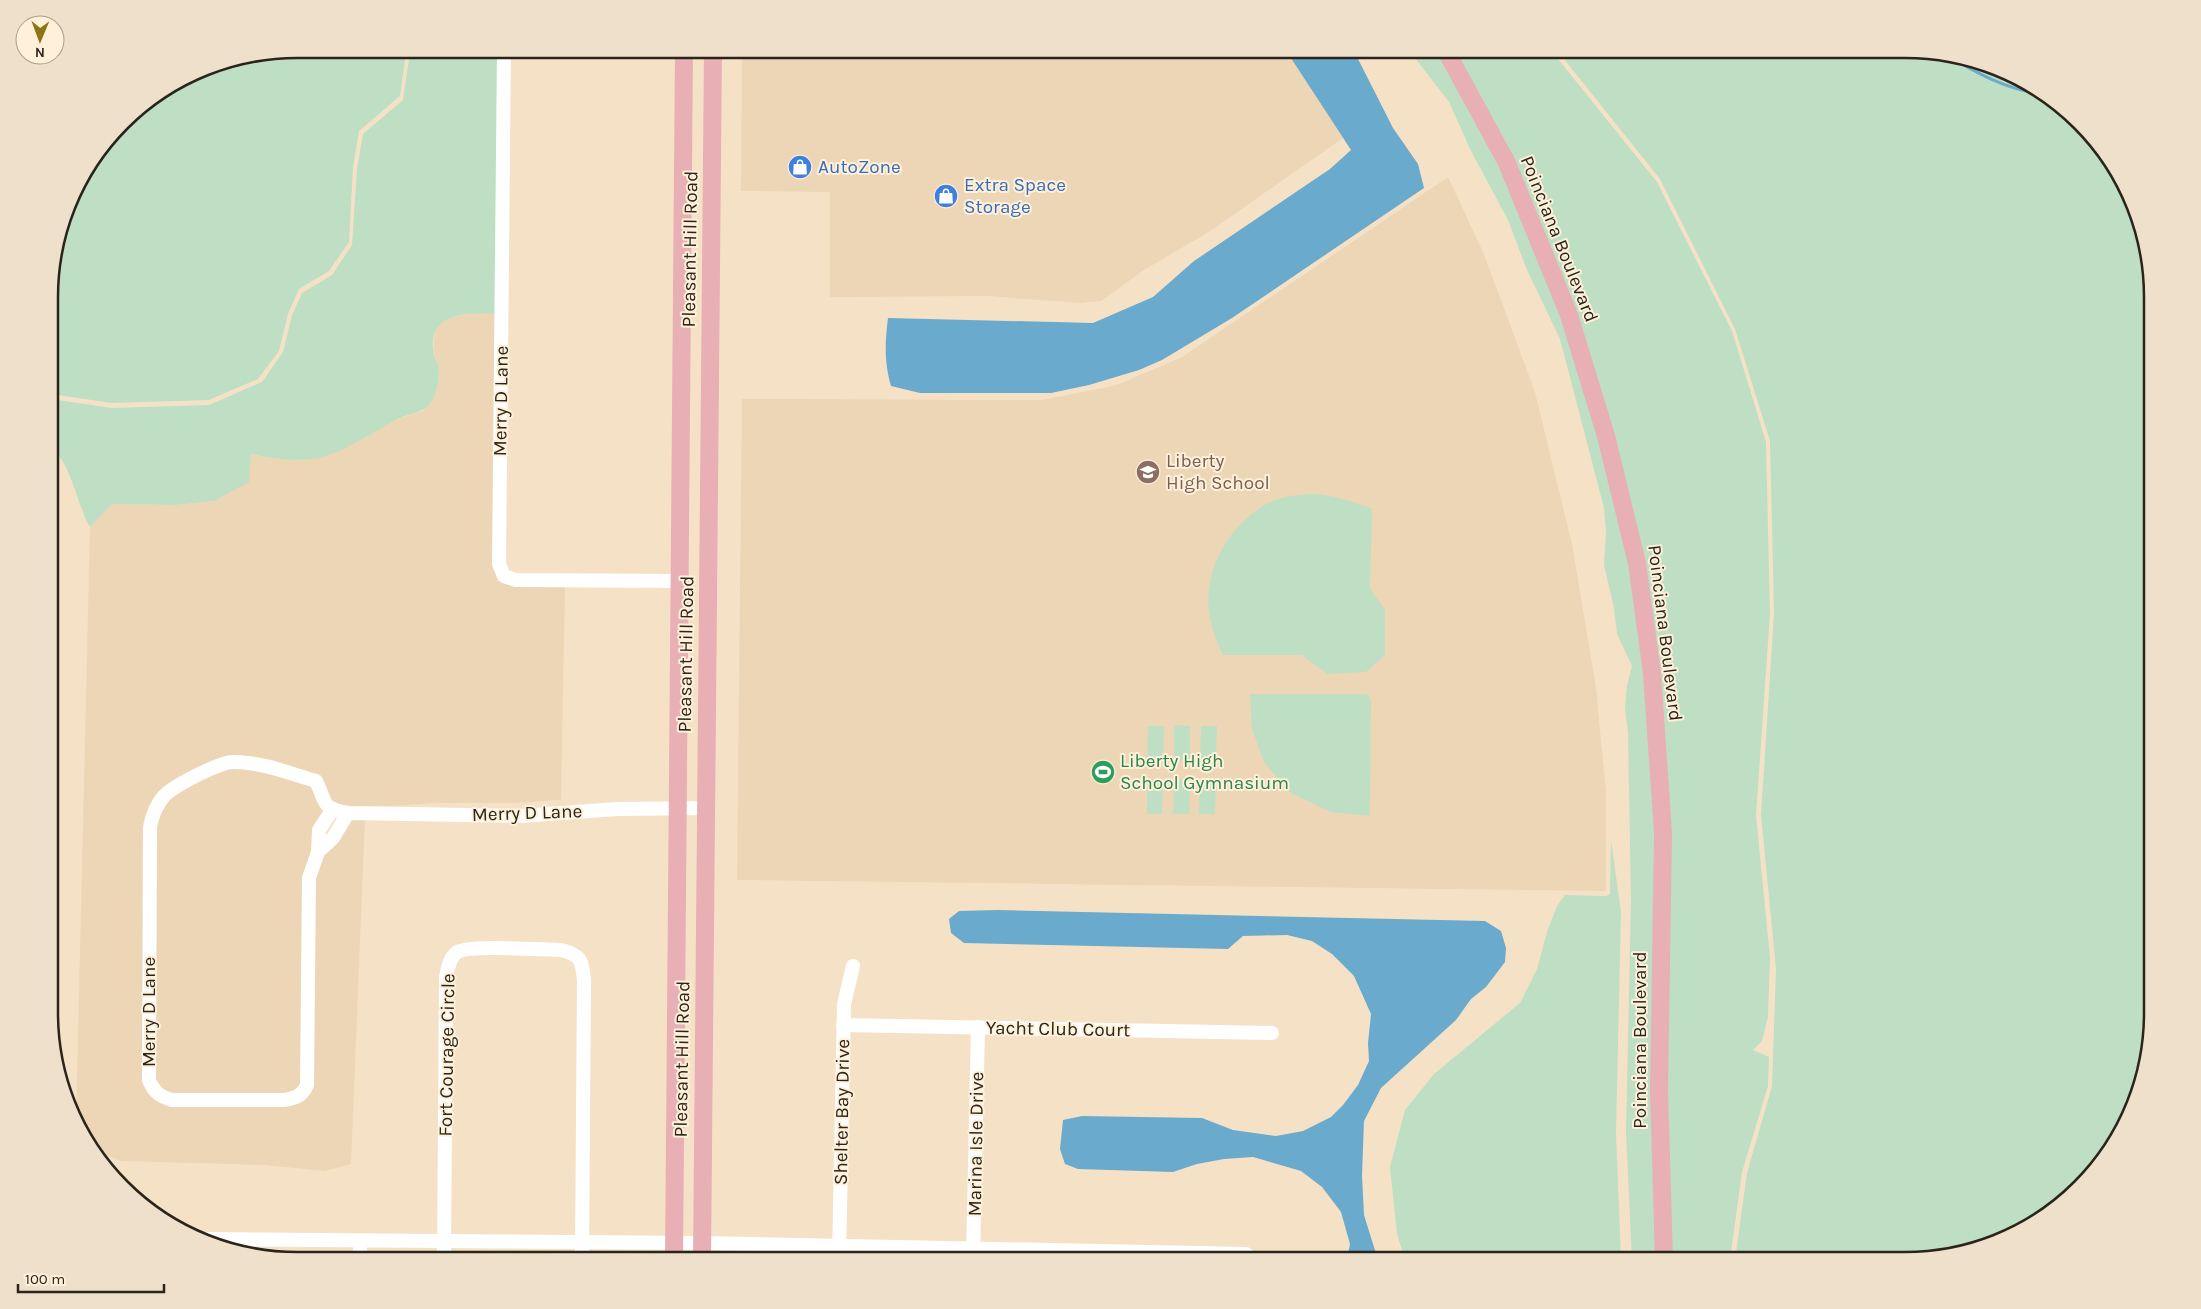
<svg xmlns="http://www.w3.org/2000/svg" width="2201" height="1309" font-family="Karla,sans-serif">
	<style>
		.built { fill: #edd6b5 }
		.green { fill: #bedfc3 }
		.water { fill: #6aaacd }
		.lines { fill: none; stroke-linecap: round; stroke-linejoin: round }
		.stream { stroke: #6aaacd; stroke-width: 3 }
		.minor { stroke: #fff; stroke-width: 14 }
		.major { stroke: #e8afb5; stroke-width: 18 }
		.labels { text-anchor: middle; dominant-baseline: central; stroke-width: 4; stroke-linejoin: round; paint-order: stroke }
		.shop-label { font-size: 19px; fill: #366cbe; stroke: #fff0da; text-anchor: start }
		.street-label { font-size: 19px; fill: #2b241a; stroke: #fff0da }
		.education-label { font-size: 19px; fill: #785e54; stroke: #fff0da; text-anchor: start }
		.leisure-label { font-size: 19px; fill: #27864d; stroke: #fff0da; text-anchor: start }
		.rim { fill: none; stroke: #2b241a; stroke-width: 2.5 }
	</style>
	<rect width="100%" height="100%" fill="#f5e2c6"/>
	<g class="built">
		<polygon points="742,49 1285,49 1343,138 1209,232 1144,270 1101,301 1080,303 988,296 830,297 830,192 741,191"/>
		<polygon points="1448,177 1484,254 1535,392 1572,544 1596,687 1606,792 1606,891 737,880 742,399 1042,400 1117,385 1182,357"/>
		<polygon points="472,313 497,314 497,581 565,586 561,800 513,803 433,803 391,806 349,807 347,805 345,807 334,805 325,789 231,756 148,810 149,1093 305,1098 314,879 321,858 351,818 365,818 351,1164 325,1171 265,1165 121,1161 89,1148 76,1120 90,527 112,504 176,505 214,501 251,454 270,458 303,460 369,434 401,418 423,411 438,366 433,352 435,332 440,324 448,318"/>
		<polygon points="232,768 259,770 312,786 325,811 315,826 302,1083 299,1089 284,1094 172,1094 162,1091 154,1079 155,828 157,816 168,800 206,777"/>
	</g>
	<g class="green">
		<polygon points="296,49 404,49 406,53 400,96 359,131 353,168 349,242 329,271 299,289 288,314 279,351 258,379 209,400 112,403 51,394 51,264 74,187 133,110 202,67"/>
		<path d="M409,49H499L497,314C468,313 429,311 433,351C433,356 437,361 438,365C440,378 437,392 431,402C423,414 410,413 398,419C376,430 343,453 319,458C297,462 273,459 251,454L249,482L214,501L176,505L112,504L90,527C77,505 71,462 51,448V399L112,408L209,405L262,382L283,352L292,315L302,293L332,275L352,245L357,169L363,134L403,100L410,52Z"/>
		<polygon points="1408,49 1550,49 1657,182 1732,331 1766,442 1770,614 1756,815 1770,958 1768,1017 1762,1041 1753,1050 1769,1057 1768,1086 1742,1172 1730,1260 1632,1260 1626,1133 1631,900 1628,733 1625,708 1627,685 1632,666 1617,634 1614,608 1604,565 1606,532 1604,508 1560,339 1527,270 1508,220 1471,151 1449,102"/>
		<polygon points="1556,49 1905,49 1969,57 2029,82 2080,121 2111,159 2139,217 2152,280 2152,1029 2144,1077 2119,1137 2080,1188 2029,1227 1969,1252 1921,1260 1735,1260 1747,1173 1772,1086 1776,969 1761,815 1774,614 1770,441 1735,329 1660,179"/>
		<path d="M1312,494C1334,495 1352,501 1372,509L1370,588L1385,610V655L1366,672L1327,674L1302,655H1223C1217,642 1211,627 1209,612C1203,562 1239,507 1289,496C1296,495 1304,495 1312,494Z"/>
		<polygon points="1250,694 1367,694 1371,700 1370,816 1331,812 1291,793 1265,764 1252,730"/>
		<polygon points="1174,725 1190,726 1190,760 1174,760"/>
		<polygon points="1148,726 1164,726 1163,760 1147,760"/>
		<polygon points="1201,726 1217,726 1216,761 1200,760"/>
		<polygon points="1147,779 1163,780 1162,814 1147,814"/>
		<polygon points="1174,780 1190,780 1189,814 1173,814"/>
		<polygon points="1200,780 1216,780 1215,814 1199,814"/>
		<polygon points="1611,840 1621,912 1616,1133 1621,1260 1405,1260 1397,1234 1390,1167 1405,1110 1434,1074 1520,1003 1537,969 1547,932 1557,906 1565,895 1606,896 1610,894"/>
	</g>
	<g class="water">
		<path d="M1285,49H1353L1393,128L1418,164L1424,188L1232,318L1162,360L1139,370L1089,385L1051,393H920L891,386C884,362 885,342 888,318L1093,323L1153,297L1194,261L1330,169L1351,150Z"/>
		<polygon points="998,910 1485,921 1501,931 1506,948 1505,962 1486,987 1471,999 1456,1020 1381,1088 1364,1121 1362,1175 1364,1215 1378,1260 1347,1260 1350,1244 1341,1212 1322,1187 1301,1171 1253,1157 1224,1159 1197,1164 1173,1172 1078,1169 1065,1164 1060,1149 1063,1120 1082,1116 1202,1118 1233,1130 1276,1136 1303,1131 1331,1117 1343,1105 1358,1085 1369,1061 1368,1043 1371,1014 1354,976 1332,954 1312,941 1287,935 1243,936 1228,949 964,943 951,933 949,919 959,911"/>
	</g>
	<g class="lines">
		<path class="stream" d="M1946,54C1975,73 2010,91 2044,94"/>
		<g class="minor">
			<polyline points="504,49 499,564 504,576 516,580 680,581"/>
			<path d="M348,813L333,838L318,852L309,878L307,1085C302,1096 296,1098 284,1100H172C159,1096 154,1092 149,1080L150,827C152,816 156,805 164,796C173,786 220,762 233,762C261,762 289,773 316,781C327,803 320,808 348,813L521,816L617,809L706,808"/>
			<polyline points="318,852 319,830 332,810"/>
			<polyline points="843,1025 1272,1033"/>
			<polyline points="200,1239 702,1243 1246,1254"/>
			<polyline points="360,1260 360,1241"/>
			<path d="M444,1260L446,977C448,968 449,959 456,953C467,944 543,950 561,950C582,955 582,961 584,981L582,1260"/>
			<polyline points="839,1260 844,1004 853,966"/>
			<polyline points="973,1260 978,1027"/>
		</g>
		<g class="major">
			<polyline points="1445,49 1507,163 1569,315 1606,436 1637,563 1652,673 1663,833 1659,1091 1664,1260"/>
			<polyline points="674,1260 684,49"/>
			<polyline points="702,1260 713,49"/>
		</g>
	</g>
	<defs>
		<g id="shop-disc" transform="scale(1.25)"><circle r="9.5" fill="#3f7fe0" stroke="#fff0da"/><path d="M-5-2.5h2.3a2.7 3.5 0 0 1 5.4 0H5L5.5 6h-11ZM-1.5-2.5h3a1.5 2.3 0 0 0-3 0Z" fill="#fff"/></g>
		<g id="school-disc" transform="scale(1.25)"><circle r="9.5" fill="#8d6e63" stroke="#fff0da"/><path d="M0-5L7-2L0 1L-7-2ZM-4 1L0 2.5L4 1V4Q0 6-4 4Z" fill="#fff"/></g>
		<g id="stadium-disc" transform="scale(1.25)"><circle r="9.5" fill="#2e9e5b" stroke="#fff0da"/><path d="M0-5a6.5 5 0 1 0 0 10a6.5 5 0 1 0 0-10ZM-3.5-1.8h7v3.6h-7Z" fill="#fff"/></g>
	</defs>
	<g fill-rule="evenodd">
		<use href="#shop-disc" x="800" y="167"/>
		<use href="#shop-disc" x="946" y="196"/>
		<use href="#school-disc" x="1148" y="472"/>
		<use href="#stadium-disc" x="1103" y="772"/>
	</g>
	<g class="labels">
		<g class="shop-label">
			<text x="818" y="167">AutoZone</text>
			<text x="964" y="185">Extra Space<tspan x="964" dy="22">Storage</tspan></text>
		</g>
		<g class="street-label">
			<text transform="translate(1559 239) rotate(68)">Poinciana Boulevard</text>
			<text transform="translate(690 249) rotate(-89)">Pleasant Hill Road</text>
			<text transform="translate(501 401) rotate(-89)">Merry D Lane</text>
			<text transform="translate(1665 633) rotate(83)">Poinciana Boulevard</text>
			<text transform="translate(686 654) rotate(-89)">Pleasant Hill Road</text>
			<text transform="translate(527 813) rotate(-2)">Merry D Lane</text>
			<text transform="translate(149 1012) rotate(-90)">Merry D Lane</text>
			<text transform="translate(1058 1029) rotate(1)">Yacht Club Court</text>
			<text transform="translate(1640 1040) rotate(-90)">Poinciana Boulevard</text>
			<text transform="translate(447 1055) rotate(-89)">Fort Courage Circle</text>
			<text transform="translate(682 1059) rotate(-89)">Pleasant Hill Road</text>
			<text transform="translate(842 1112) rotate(-89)">Shelter Bay Drive</text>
			<text transform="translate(976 1144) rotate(-89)">Marina Isle Drive</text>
		</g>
		<g class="education-label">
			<text x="1166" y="461">Liberty<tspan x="1166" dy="22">High School</tspan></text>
		</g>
		<g class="leisure-label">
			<text x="1120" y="761">Liberty High<tspan x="1120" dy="22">School Gymnasium</tspan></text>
		</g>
	</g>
	<path d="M0 0H2201V1309H0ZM297 58H1905A239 239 0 0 1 2144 297V1013A239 239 0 0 1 1905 1252H297A239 239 0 0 1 58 1013V297A239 239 0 0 1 297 58Z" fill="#eee0cb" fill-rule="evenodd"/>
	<path class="rim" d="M297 58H1905A239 239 0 0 1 2144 297V1013A239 239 0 0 1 1905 1252H297A239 239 0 0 1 58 1013V297A239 239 0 0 1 297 58Z"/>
	<g transform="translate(40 40) rotate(181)"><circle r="24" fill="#fff0da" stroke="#aa9e8d"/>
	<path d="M0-4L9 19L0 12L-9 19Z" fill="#8a7519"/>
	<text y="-8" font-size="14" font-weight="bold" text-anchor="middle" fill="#2b241a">N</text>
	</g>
	<path d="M18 1284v8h146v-8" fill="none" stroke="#2b241a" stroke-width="2.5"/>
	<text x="25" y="1284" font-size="15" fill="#2b241a" stroke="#fff0da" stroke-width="4" paint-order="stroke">100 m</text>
</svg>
